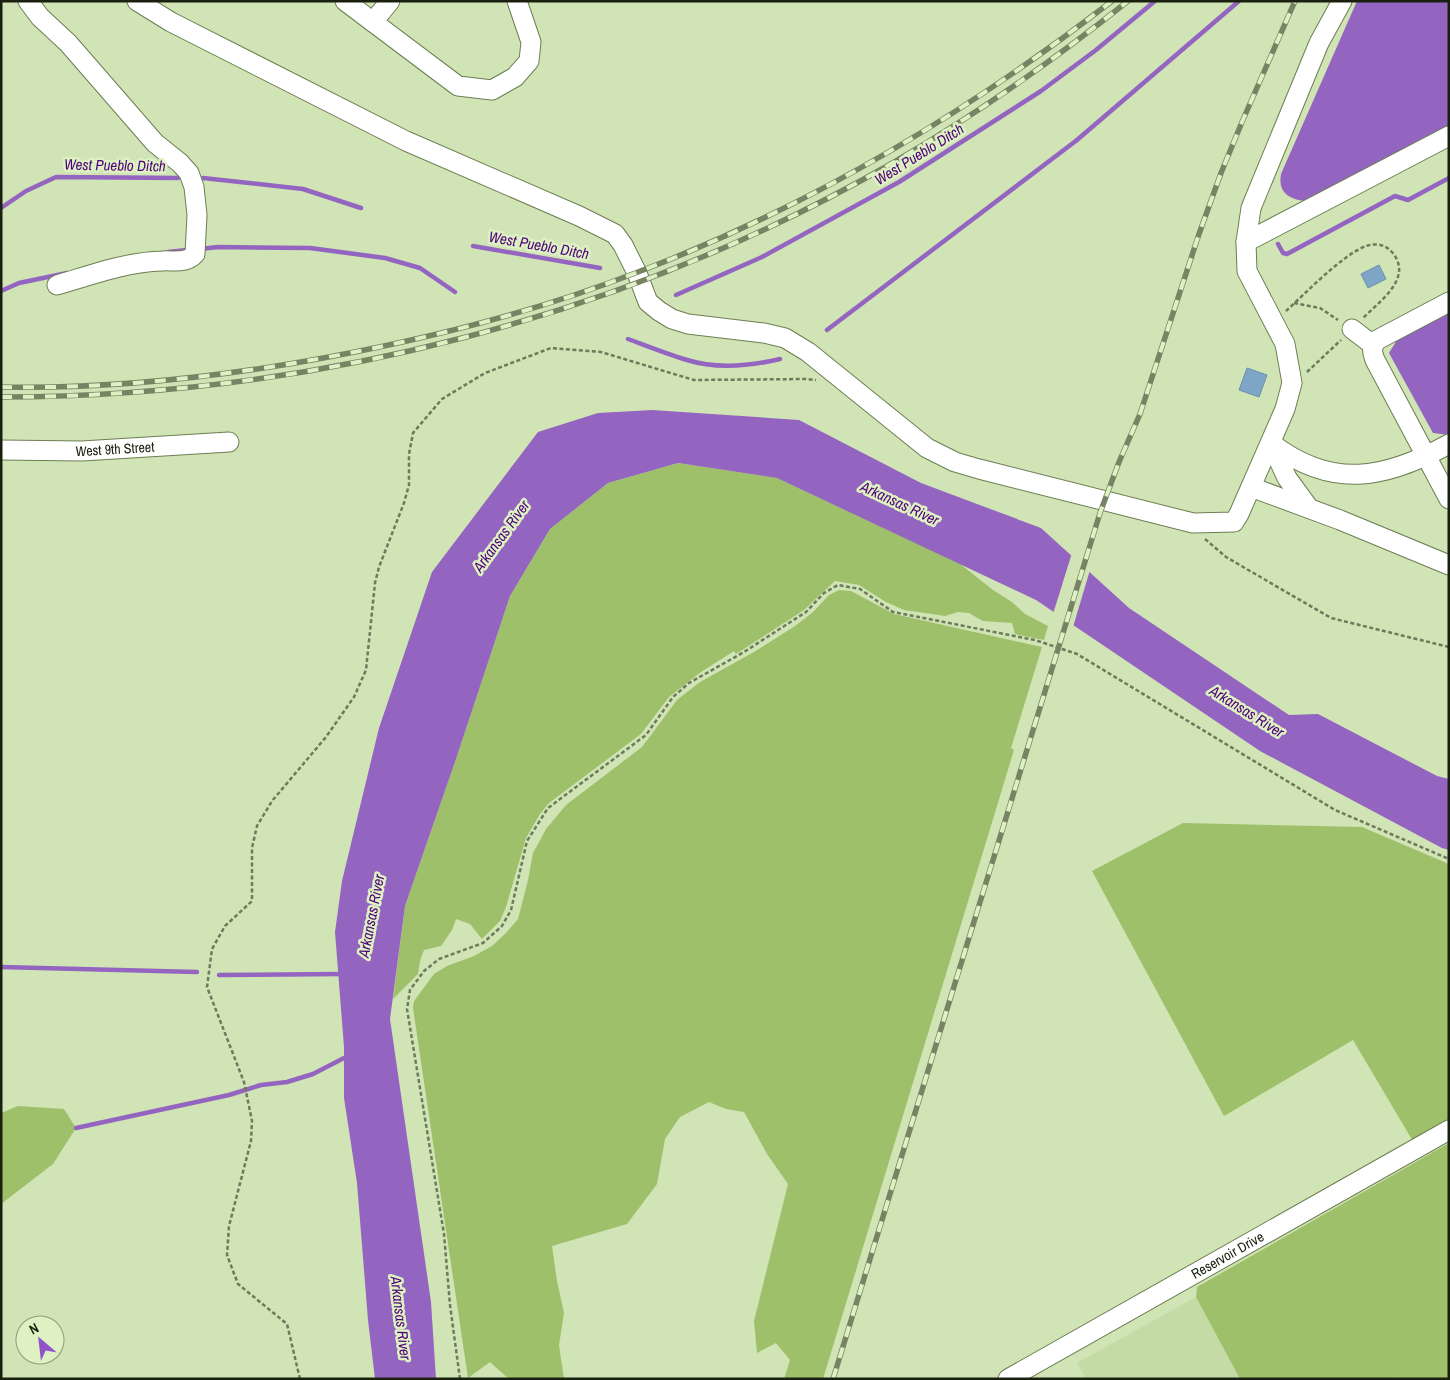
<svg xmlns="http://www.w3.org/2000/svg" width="1450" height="1380" font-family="'Archivo Narrow',sans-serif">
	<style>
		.built { fill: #c5dba5 }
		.green { fill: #9fc06a }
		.water { fill: #9464c1 }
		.pier { fill: #d0e4b5 }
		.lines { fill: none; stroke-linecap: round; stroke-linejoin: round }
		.stream { stroke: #9464c1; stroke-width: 4.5 }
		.building { fill: #7fa5c7; stroke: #698fb0 }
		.minor-casing { stroke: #6d7e53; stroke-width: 21 }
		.path { stroke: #6d7a5b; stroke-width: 2.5; stroke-dasharray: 4 2.5; stroke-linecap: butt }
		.minor { stroke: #fff; stroke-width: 19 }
		.rail-casing { stroke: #778464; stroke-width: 5.5 }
		.rail { stroke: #ddf1c2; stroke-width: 4; stroke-dasharray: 11; stroke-linecap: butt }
		.labels { text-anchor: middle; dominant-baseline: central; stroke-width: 5; stroke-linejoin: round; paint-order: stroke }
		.street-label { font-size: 14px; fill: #1a200f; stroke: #ddf1c2 }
		.water-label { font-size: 15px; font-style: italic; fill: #4f017c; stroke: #ddf1c2 }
	</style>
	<rect width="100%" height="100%" fill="#d0e4b5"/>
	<polygon class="built" points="1196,1297 1240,1379 1086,1379 1077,1363"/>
	<g class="green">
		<polygon points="678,463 777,478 959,563 993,590 1012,602 1025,614 1048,626 1044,640 1015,634 1012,623 983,621 969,613 958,612 945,616 904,610 886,602 859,585 835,581 804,610 736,654 734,651 701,672 669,697 641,734 549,803 540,814 526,838 506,907 500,921 482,939 470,924 456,919 452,930 441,946 424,950 420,961 418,974 393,999 405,906 456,759 510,596 550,529 608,483"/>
		<polygon points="839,590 851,591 894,614 1042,647 1011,748 1014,750 823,1379 784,1379 790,1360 776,1343 757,1353 754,1321 788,1184 767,1154 744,1112 726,1109 709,1102 680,1117 665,1139 657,1184 627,1224 552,1246 557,1281 564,1313 559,1345 564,1379 509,1379 490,1362 468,1378 413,1008 414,1001 434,974 447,966 474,956 492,946 506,933 518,919 528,880 533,853 546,829 566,805 642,747 677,700 700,682 754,652 795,626 813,612 829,595"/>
		<polygon points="1183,823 1362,827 1449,864 1449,1123 1414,1143 1353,1040 1224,1116 1092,871"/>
		<polygon points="18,1106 64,1109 76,1128 53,1164 1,1204 1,1113"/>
		<polygon points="1449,1143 1449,1379 1397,1379 1396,1377 1394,1379 1240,1379 1196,1297 1197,1287"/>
	</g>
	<g class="water">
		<path d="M1357,1H1449V129L1311,201C1294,201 1277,196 1281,174Z"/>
		<polygon points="1449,312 1449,435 1433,433 1389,353 1397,340"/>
		<polygon points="652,410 799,420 921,483 1041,528 1129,608 1289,715 1318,714 1437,776 1449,779 1449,850 1442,848 1260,751 1036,600 777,478 678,463 608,483 550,529 510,596 456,759 405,906 390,1019 431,1302 436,1379 375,1379 368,1320 357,1183 344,1098 344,1047 335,932 342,881 379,728 432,572 538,432 598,413"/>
	</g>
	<polygon class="pier" points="1072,553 1090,570 1073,627 1053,614"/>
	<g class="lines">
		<g class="stream">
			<polyline points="203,178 303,189 361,208"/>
			<polyline points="1,208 26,191 56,177 178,178"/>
			<polyline points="1278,244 1283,253 1287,254 1395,196 1408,200 1449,178"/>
			<polyline points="473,246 600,268"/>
			<polyline points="200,249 218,247 310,248 385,258 420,268 455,292"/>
			<polyline points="168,252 187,250"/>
			<polyline points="1,291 19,283 67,273"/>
			<polyline points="676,295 762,257 899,182 1041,91 1096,50 1155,1"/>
			<polyline points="827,330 1077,140 1239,1"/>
			<path d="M628,339C647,346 667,354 687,360C716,369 750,366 780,359"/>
			<polyline points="1,967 197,972"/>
			<polyline points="219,975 342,974"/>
			<polyline points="76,1128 229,1095 261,1085 287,1082 313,1074 344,1058"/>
		</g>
	</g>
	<g class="building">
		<polygon points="1379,265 1386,279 1368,288 1361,274"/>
		<polygon points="1247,368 1267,375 1259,397 1239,390"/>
	</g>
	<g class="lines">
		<g class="minor-casing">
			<g id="minor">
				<path d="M28,1L40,17L68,43L155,143L180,163L189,173L194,187L197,215L195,254C186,264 174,260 162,261C126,262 91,275 57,285"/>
				<polyline points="137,1 171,22 406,141 579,216 615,234 623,245 637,273 648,302 659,311 672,319 688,324 764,333 785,338 808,352 927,448 955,462 979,469 1193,523 1234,522 1239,514 1285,409 1292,383 1285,344 1247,271 1246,242 1251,208 1319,43 1342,1"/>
				<polyline points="345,1 458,86 492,90 515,77 529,61 531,42 517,1"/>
				<polyline points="373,22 390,1"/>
				<polyline points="1246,242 1449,136"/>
				<path d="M1449,302L1377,340C1371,348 1372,352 1375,360L1449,499"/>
				<polyline points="1352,329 1373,345"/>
				<path id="s1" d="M1,450L82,451L229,442"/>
				<polyline points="1251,487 1340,520 1449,565"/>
				<path d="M1309,508L1287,478L1271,443C1332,490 1385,479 1449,444"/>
				<path id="s2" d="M1008,1379L1449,1130"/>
			</g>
		</g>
		<g class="path">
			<polyline points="1294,303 1320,308 1338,320"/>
			<path d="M1286,311C1306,293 1342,255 1366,246C1375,243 1384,244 1391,251C1415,277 1380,301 1363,318"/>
			<polyline points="1307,372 1341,340"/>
			<polyline points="1205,539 1226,557 1331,618 1449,647"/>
			<polyline points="300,1379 287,1324 238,1284 227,1255 229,1226 251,1141 252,1121 244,1082 207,987 212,949 225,926 252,901 252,848 257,826 272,801 326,737 354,697 366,670 375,583 379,567 404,503 409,485 409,454 413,433 442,399 485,373 551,348 601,352 694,380 806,379 816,380"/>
			<polyline points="460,1379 450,1305 444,1234 407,1009 410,990 424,971 439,959 483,943 502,926 511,910 527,841 548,808 646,735 673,697 689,683 744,652 806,612 824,593 838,585 860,589 893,612 1035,640 1077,654 1335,810 1449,859"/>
		</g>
		<use href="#minor" class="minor"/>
		<g class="rail-casing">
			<g id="rail">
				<path d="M1,387C99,389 199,379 295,363C411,343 528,315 638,272C809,207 967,113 1112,1"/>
				<path d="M1,397C313,397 626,317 896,161C977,114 1054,60 1128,1"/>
				<polyline points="833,1379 1100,513 1119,462 1140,414 1199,234 1221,173 1242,122 1295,1"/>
			</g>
		</g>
		<use href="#rail" class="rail"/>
	</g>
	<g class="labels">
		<g class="street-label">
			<text stroke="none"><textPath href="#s1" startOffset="114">West 9th Street</textPath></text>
			<text stroke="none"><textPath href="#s2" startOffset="252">Reservoir Drive</textPath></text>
		</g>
		<g class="water-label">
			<text transform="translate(919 154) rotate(-32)">West Pueblo Ditch</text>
			<text transform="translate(115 165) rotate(1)">West Pueblo Ditch</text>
			<text transform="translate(539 245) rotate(10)">West Pueblo Ditch</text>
			<text transform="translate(900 503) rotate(25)">Arkansas River</text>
			<text transform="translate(501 536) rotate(-54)">Arkansas River</text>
			<text transform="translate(1247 711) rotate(32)">Arkansas River</text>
			<text transform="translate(371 916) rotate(-79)">Arkansas River</text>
			<text transform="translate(401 1318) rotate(83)">Arkansas River</text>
		</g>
	</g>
	<rect width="1450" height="1380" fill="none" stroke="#1a200f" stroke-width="5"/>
	<g transform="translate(40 1340) rotate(332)"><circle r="24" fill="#ddf1c2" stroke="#8f9d7a"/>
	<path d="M0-4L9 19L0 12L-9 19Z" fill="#9253c9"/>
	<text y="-8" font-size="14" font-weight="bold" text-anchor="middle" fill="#1a200f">N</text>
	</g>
</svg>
